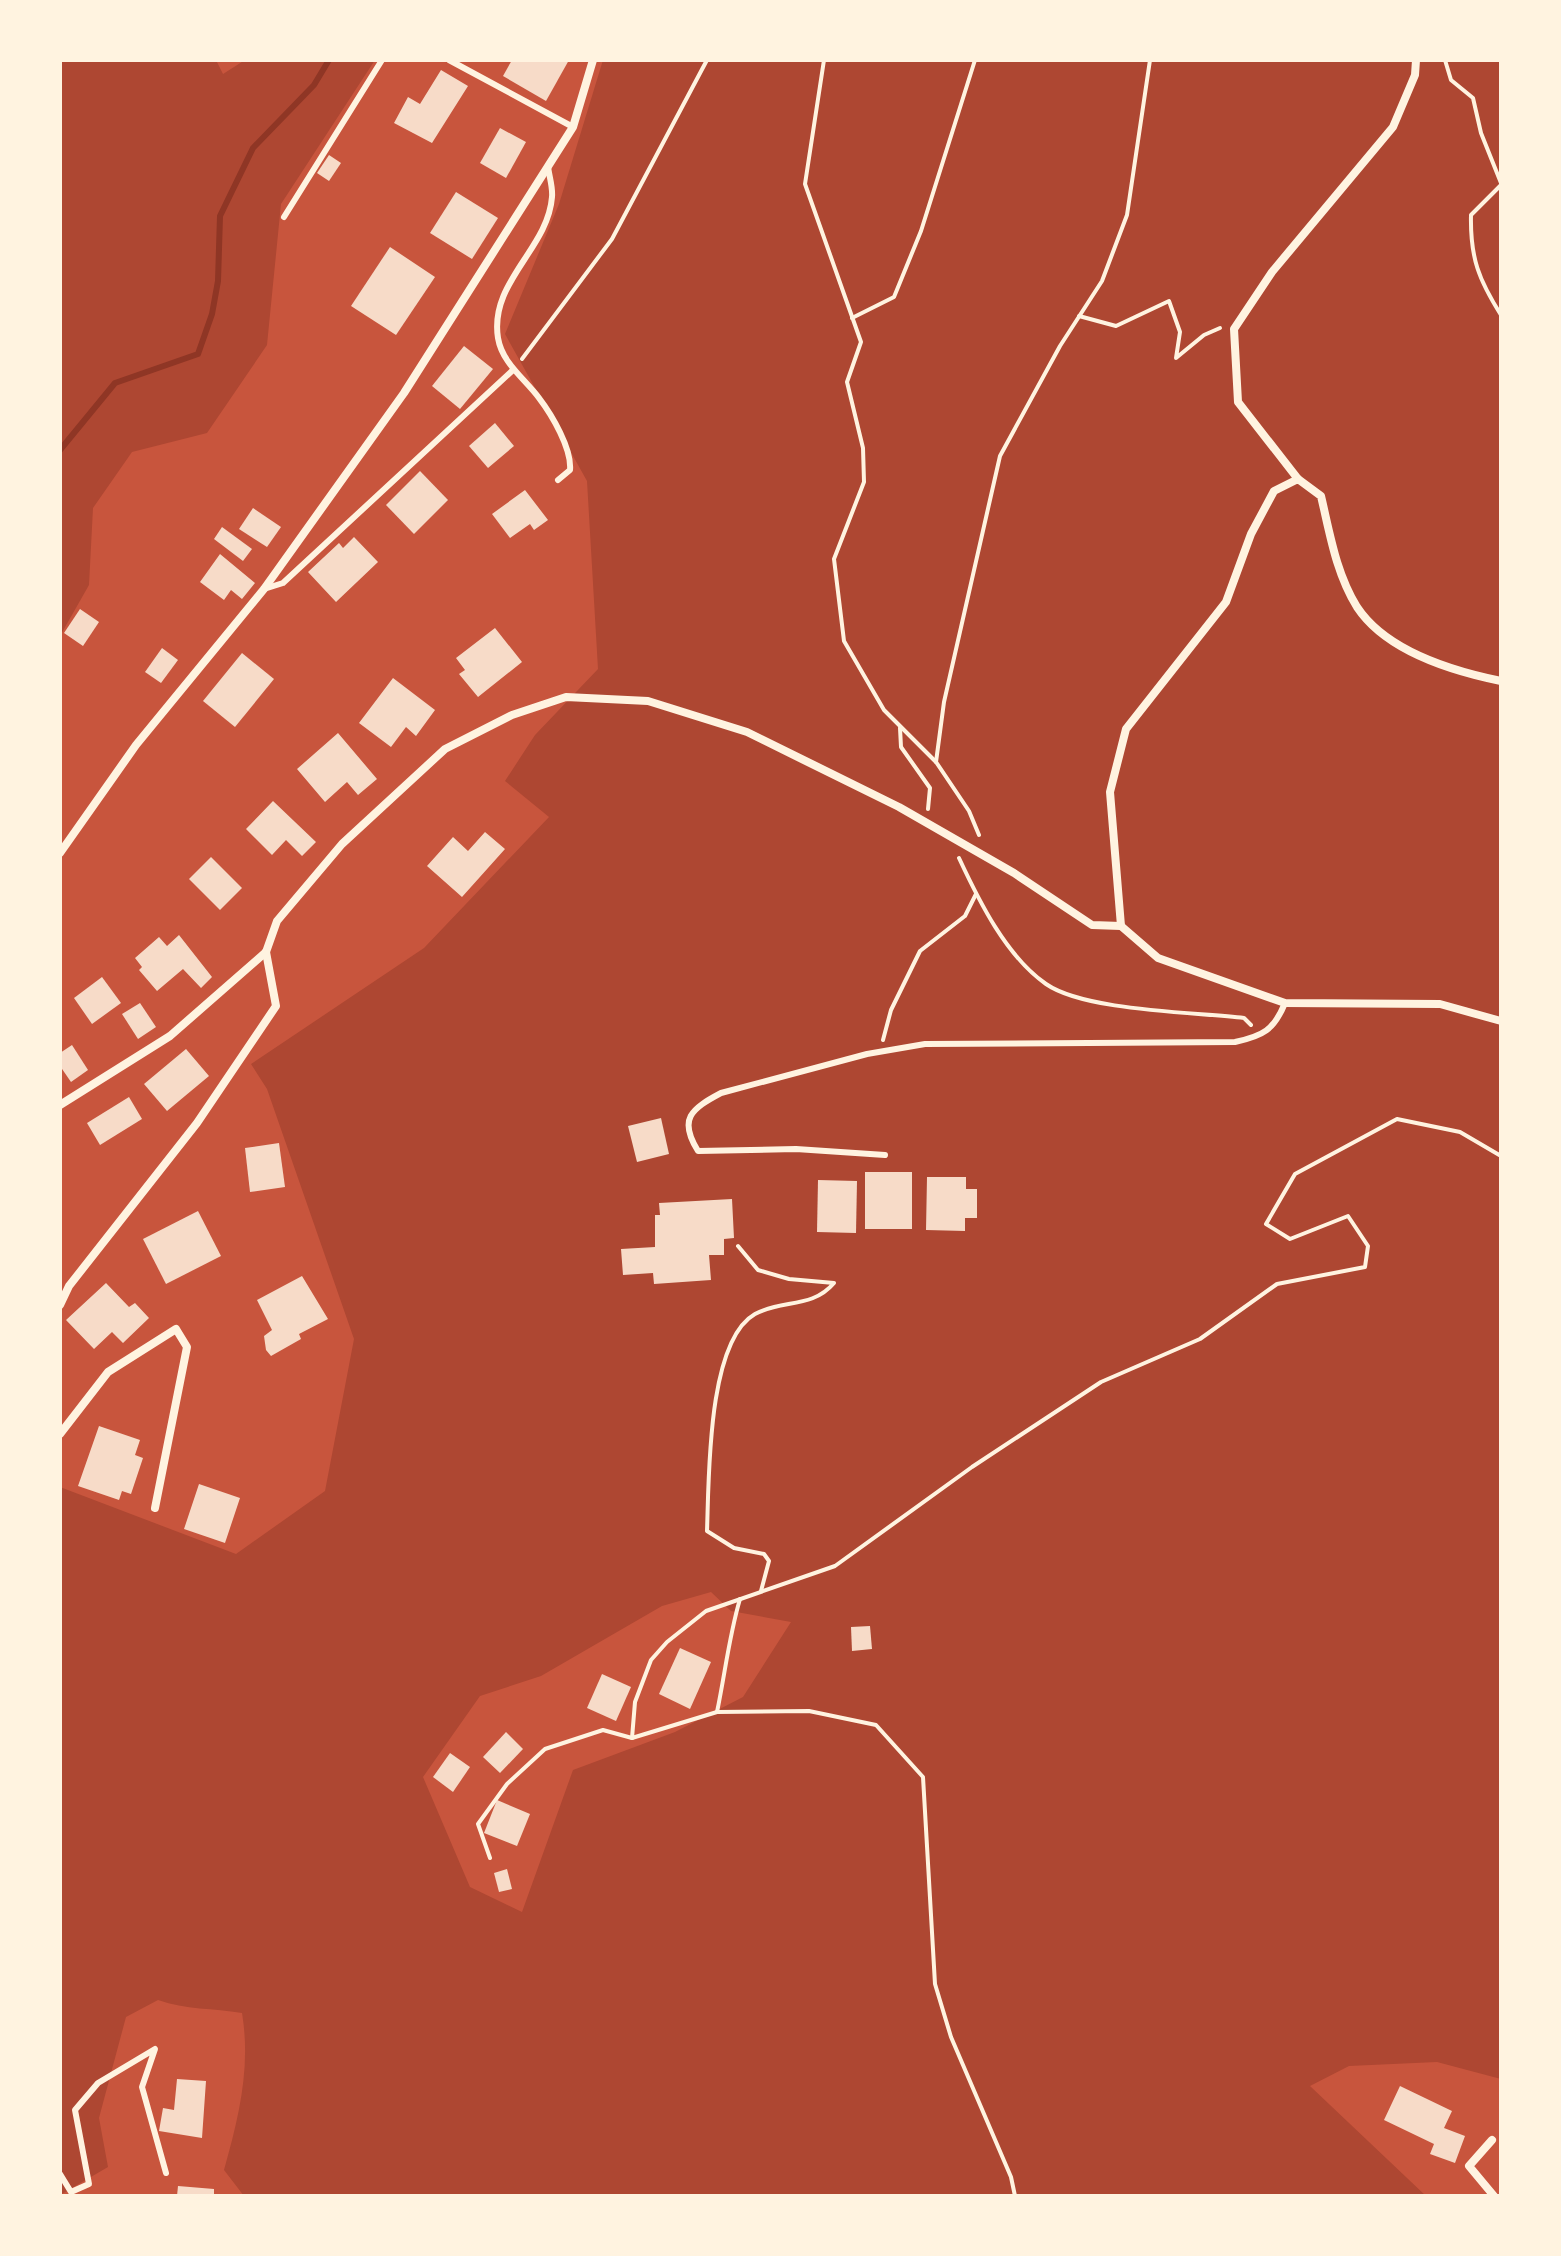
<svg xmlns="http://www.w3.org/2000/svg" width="1561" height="2256" font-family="'Zilla Slab',serif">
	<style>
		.green { fill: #ae4732; fill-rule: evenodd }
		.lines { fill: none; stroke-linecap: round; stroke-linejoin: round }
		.stream { stroke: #8f3625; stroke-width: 6 }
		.building { fill: #f7dbc8 }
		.path { stroke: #fff3e0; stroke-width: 4 }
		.service { stroke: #fff3e0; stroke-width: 6 }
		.minor { stroke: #fff3e0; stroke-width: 8 }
	</style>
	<rect width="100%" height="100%" fill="#c8553d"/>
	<g class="green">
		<polygon points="60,60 216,60 223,74 245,60 375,60 281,204 267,345 207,433 132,452 93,508 89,585 60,636"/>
		<path d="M603,60H1501V2079L1437,2062L1349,2066L1310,2086L1426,2196H244L224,2170C239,2117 251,2067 242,2013C213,2008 186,2010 158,2000L126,2017L99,2118L108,2167L60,2195V1487L236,1554L325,1491L354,1339L267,1089L251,1064L424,948L549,817L505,781L535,735L598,669L587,481L505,334L559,204ZM711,1592L731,1611L791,1622L743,1697L675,1732L573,1770L522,1912L470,1887L423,1777L480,1696L541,1676L662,1606Z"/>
	</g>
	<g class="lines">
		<polyline class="stream" points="60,450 115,383 198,354 212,314 218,281 220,216 253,148 314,85 329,60"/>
	</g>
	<g class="building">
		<polygon points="512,60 569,60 546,101 503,76"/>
		<polygon points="441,70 468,86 432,143 394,123 408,97 420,104"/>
		<polygon points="500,128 526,142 506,178 480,163"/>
		<polygon points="329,155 341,163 329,181 317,173"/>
		<polygon points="456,192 498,218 472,259 430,233"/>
		<polygon points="390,247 435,277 396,335 351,306"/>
		<polygon points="464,346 493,369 460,409 432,386"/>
		<polygon points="495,423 514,446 488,468 469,446"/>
		<polygon points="420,471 448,500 414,534 386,505"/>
		<polygon points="525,490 548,520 534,530 530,524 510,538 492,514"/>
		<polygon points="253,508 281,527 267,547 239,529"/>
		<polygon points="222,527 252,549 243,561 214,539"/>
		<polygon points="354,537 378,562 336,602 308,572 339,543 343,548"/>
		<polygon points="220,554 255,583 242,599 231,590 224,600 200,582"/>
		<polygon points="80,609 99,622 83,646 64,633"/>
		<polygon points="495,628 522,662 478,697 459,674 465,670 456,658"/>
		<polygon points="162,648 178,660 161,683 145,672"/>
		<polygon points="242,653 274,679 235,727 203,701"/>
		<polygon points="393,678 435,710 416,736 406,727 391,747 359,723"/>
		<polygon points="338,733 377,779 358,795 347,782 325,802 297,769"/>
		<polygon points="273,801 316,842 302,856 286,840 272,855 246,829"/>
		<polygon points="485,832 505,849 462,897 427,866 453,837 468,851"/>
		<polygon points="211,857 242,888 220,910 189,879"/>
		<polygon points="179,935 212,977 201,988 183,969 157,991 139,970 142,967 135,958 159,937 167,946"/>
		<polygon points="102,977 121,1003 92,1024 74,998"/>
		<polygon points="140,1003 156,1027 138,1039 122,1014"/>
		<polygon points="72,1045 88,1070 71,1082 60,1066 60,1053"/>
		<polygon points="186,1049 209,1076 167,1111 144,1084"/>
		<polygon points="129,1097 142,1119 100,1145 87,1123"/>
		<polygon points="661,1118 669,1154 637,1162 628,1126"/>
		<polygon points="279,1143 285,1187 250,1192 245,1148"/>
		<rect x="865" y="1172" width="47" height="57"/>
		<polygon points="927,1177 966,1177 966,1189 977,1189 977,1218 965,1218 965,1231 926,1230"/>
		<polygon points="818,1180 857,1181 856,1233 817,1232"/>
		<polygon points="732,1199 734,1238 724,1239 724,1255 709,1255 711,1280 654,1284 653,1273 623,1275 621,1249 655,1247 655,1215 660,1215 659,1203"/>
		<polygon points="198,1211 221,1256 166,1284 143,1239"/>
		<polygon points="302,1276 328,1319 299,1334 301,1339 271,1356 266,1350 264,1336 272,1330 257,1300"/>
		<polygon points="106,1283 129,1307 135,1303 149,1318 123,1343 112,1332 94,1349 66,1320"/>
		<polygon points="99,1426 140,1440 135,1455 143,1458 131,1494 122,1491 119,1500 78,1486"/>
		<polygon points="199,1484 240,1498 225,1543 184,1529"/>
		<polygon points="870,1626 872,1649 852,1651 851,1627"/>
		<polygon points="680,1648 711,1662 690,1709 659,1694"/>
		<polygon points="602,1674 631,1687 616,1721 587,1708"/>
		<polygon points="506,1732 523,1749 500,1773 483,1757"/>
		<polygon points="450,1753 470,1767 453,1792 433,1777"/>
		<polygon points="497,1800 530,1814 517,1846 484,1833"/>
		<polygon points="507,1869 512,1889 499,1892 494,1873"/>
		<polygon points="177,2079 206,2081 202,2138 159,2131 163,2108 174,2110"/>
		<polygon points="1400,2086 1452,2111 1444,2128 1465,2136 1455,2163 1430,2154 1434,2144 1384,2120"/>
		<polygon points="178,2186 214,2189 214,2196 177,2196"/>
	</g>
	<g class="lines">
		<g class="path">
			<polyline points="824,60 805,184 861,342 847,382 863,448 864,482 834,559 844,641 884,710 936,762 969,811 979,835"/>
			<polyline points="1445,60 1451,80 1473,98 1481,133 1501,183"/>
			<path d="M1501,185L1471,215C1470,258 1479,280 1501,315"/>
			<polyline points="1079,316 1116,326 1169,301 1180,332 1176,358 1204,335 1220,328"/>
			<polyline points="852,318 894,297 921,231 975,60"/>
			<polyline points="522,359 612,239 707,60"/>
			<polyline points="900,728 901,747 930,788 928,809"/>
			<polyline points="936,762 944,702 1000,456 1060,346 1102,281 1127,215 1150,60"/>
			<path d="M959,858C979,901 1006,956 1046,984C1085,1011 1193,1012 1244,1018L1251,1025"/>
			<polyline points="883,1040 891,1010 920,951 965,916 976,894"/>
			<path d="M738,1246L758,1270L789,1279L834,1283C812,1309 782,1299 755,1314C707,1341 709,1479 707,1531L734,1548L764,1554L769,1561L761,1591"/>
			<path d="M717,1712C725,1674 729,1636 740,1599"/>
			<polyline points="632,1738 635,1702 651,1660 667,1642 706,1611 835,1566 972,1467 1101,1382 1200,1339 1277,1284 1365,1267 1368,1246 1348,1216 1290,1239 1266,1224 1295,1174 1397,1119 1460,1132 1501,1156"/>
			<polyline points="490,1858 478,1824 507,1784 545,1749 603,1730 632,1738 717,1712 809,1711 876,1725 923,1777 935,1984 951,2037 1011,2177 1015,2196"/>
		</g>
		<g class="service">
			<polyline points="449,60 573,127"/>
			<path d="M548,166C549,176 553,187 552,197C548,249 489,282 498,338C502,363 525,379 539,398C552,415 572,449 570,470L558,480"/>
			<polyline points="284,217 382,60"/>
			<polyline points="264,589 283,583 513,370"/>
			<path d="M885,1155L796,1149L698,1151C678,1119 691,1109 721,1093L867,1054L925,1044L1235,1042C1263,1036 1274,1030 1285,1003"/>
			<polyline points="60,2174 71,2192 89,2184 75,2110 98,2083 155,2049 142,2087 166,2173"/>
		</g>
		<g class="minor">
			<polyline points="1298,479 1238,402 1234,329 1272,272 1393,127 1415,75 1416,60"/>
			<path d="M1501,681C1452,671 1386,651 1357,607C1336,573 1330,534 1321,496L1298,479L1274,491L1251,534L1226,602L1126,729L1110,792L1121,926L1158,958L1285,1003L1440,1004L1501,1021"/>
			<polyline points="60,853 136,745 264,589 404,393 573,127 593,60"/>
			<polyline points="60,1105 170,1036 266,952 277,921 342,844 445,749 512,715 566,697 648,701 747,732 899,807 1014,873 1092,925 1121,926"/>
			<polyline points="60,1305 69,1286 197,1123 276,1006 266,952"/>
			<polyline points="60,1434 108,1372 176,1329 187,1347 155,1508"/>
			<polyline points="1492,2140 1469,2166 1494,2196"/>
		</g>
	</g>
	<rect width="1561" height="2256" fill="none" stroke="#fff3e0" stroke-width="124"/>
</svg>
